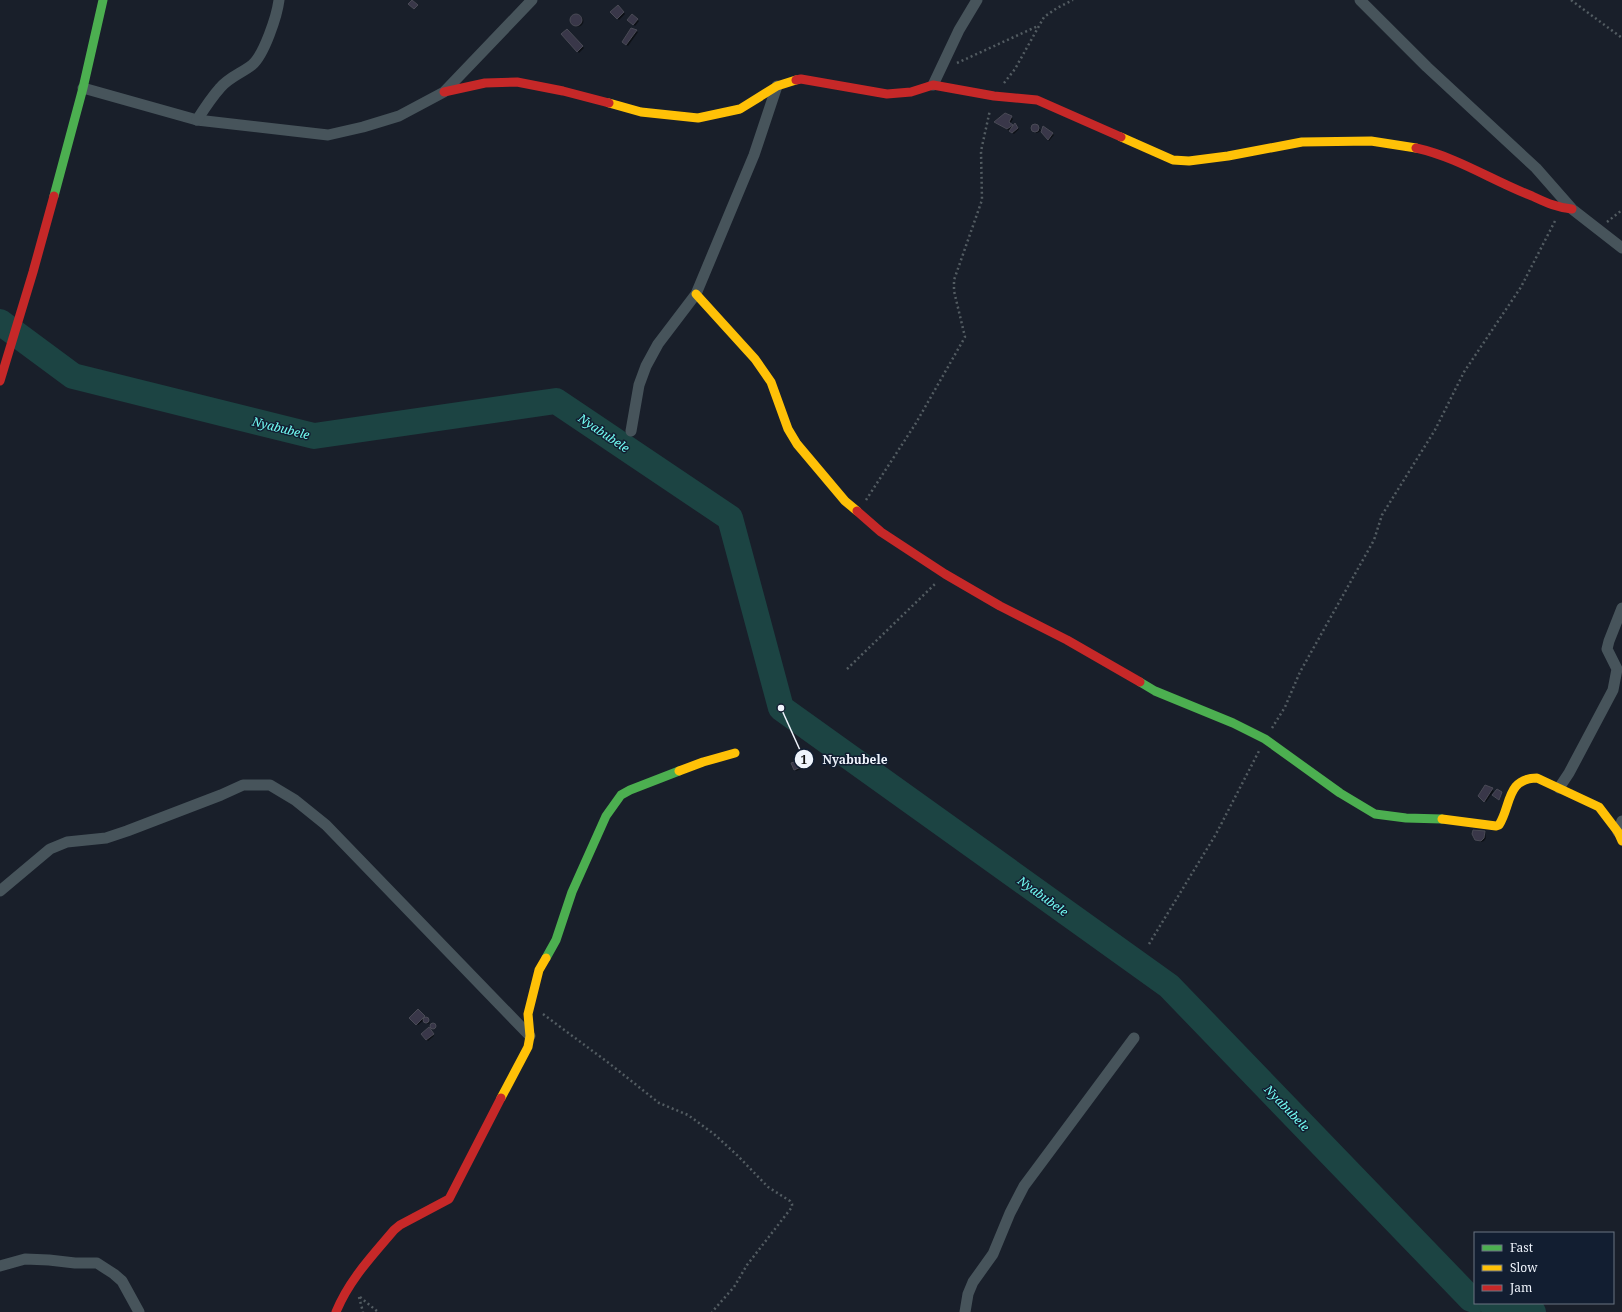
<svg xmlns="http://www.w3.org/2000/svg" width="1622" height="1312" font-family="'Noto Serif',serif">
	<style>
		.shadow { fill: #0007 }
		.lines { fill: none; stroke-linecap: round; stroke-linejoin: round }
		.river { stroke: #1c4443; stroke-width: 26 }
		.building { fill: #393749; stroke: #494a55 }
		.path { stroke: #535c62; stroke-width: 2.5; stroke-dasharray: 2 3; stroke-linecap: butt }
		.street { stroke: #47545b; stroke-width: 11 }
		.fast { stroke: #4caf50; stroke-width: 9 }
		.slow { stroke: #ffc107; stroke-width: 9 }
		.jam { stroke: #c62828; stroke-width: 9 }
		.labels { text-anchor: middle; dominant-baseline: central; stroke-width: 3; stroke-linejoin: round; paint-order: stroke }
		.water-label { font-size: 12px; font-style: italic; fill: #72fdf4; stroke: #121e31 }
		.leader { fill: none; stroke: #eff4fc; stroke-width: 1.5 }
		.callout-dot { fill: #eff4fc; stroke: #121e31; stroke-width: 1.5 }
		.mark-label { font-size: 12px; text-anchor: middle; font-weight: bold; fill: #111 }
		.callout-label { font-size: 12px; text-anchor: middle; font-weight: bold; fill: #eff4fc; stroke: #121e31; stroke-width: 3; stroke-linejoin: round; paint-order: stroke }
	</style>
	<rect width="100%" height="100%" fill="#191f2a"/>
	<g class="shadow">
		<polygon points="618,6 625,14 619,20 611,12"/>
		<circle cx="578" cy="21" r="5.5"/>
		<polygon points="632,16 639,21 635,26 629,20"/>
		<polygon points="632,29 638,32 628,46 624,43"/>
		<polygon points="567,30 584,48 579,53 563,34"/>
		<polygon points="1011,117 1013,119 1010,124 1014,127 1016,125 1019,129 1014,134 997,123"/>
		<polygon points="1033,125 1037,125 1041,131 1037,133 1035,132 1032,127"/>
		<polygon points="1043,127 1054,135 1049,141 1042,132"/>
		<polygon points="803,760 807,767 796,771 792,764"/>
		<polygon points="1485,786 1494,791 1486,802 1479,796"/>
		<polygon points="1485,832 1486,838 1484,841 1481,842 1474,838 1473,834"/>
		<polygon points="418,1010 428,1020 430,1023 428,1024 424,1020 418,1025 410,1018"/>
		<polygon points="434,1024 436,1026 436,1029 432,1028 432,1025"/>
		<polygon points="429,1029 434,1036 428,1041 422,1034"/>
	</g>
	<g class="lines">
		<g class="river">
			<polyline points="0,322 73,376 314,436 556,401 730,518 781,708 1169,986 1471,1299 1475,1300"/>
			<polyline points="1491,1303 1533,1312"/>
		</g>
	</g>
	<g class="building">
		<polygon points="412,0 418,5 414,9 408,4"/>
		<polygon points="618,5 624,12 617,19 610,12"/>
		<circle cx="576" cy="20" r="6"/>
		<polygon points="632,14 638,19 633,25 627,20"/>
		<polygon points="631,28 637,30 626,45 622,42"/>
		<polygon points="567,29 583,46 577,52 561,34"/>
		<polygon points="1005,113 1012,116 1009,122 1013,125 1007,129 994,122"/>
		<polygon points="1015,123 1018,128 1012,133 1009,131"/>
		<circle cx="1035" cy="128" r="4"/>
		<polygon points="1043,126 1053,133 1048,140 1041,132"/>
		<polygon points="804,759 806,765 794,770 791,763"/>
		<polygon points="1485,785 1493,788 1484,802 1478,796"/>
		<polygon points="1497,789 1502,792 1499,800 1492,795"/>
		<polygon points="1473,830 1485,831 1484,838 1481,841 1475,840 1472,834"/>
		<polygon points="418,1009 425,1016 416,1025 409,1018"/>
		<circle cx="426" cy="1020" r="3"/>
		<circle cx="433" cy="1026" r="3"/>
		<polygon points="429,1027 434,1034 426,1040 421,1034"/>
	</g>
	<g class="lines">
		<g class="path">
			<polyline points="1571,0 1622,38"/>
			<polyline points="957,63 1038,26"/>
			<polyline points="1004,83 1015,69 1044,17 1057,8 1073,0"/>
			<polyline points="1607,222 1622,210"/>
			<polyline points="866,500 916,423 965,337 954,291 954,280 982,200 981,151 990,110"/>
			<polyline points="847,669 935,584"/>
			<polyline points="1272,728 1285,707 1300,672 1374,540 1382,515 1435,430 1464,372 1521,287 1555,221"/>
			<polyline points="1149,944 1216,834 1259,751"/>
			<polyline points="543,1014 610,1064 659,1103 688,1115 714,1134 737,1155 768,1187 790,1201 792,1204 792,1207 747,1265 734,1287 712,1312"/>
			<polyline points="359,1297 363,1312"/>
			<polyline points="360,1297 378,1312"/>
		</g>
		<g class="street">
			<polyline points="1360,0 1427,67 1536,168 1572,209 1622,248"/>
			<polyline points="933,85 959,30 977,0"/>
			<polyline points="83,88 197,120 328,135 363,127 399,116 444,92 532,0"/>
			<path d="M197,120C204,109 211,98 220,88C229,77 242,73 252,65C264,55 277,16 279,0"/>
			<polyline points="631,431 639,385 646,366 658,344 696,294 754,155 777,86"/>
			<polyline points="1559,788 1569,773 1613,690 1617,669 1607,649 1609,641 1622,608"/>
			<polyline points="1618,832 1622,821"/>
			<polyline points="0,891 50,849 67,842 106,838 127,831 221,795 243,785 270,785 295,800 326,825 530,1036"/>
			<polyline points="0,1266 25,1259 49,1260 75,1263 97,1263 114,1274 122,1281 139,1312"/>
			<polyline points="965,1312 968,1294 973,1282 993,1254 1010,1213 1024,1186 1134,1038"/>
		</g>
		<g class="fast">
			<polyline points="54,196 83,88 103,0"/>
			<polyline points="1140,682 1155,691 1233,723 1265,739 1340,793 1375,814 1406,818 1442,819"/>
			<polyline points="546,958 556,940 572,892 606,816 621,795 630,790 679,771"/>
		</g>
		<g class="slow">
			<polyline points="609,103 641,112 698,118 740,109 777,86 796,80"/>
			<polyline points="1121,137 1173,160 1189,161 1228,156 1302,142 1371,141 1416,148"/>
			<polyline points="696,294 755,359 771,382 788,429 797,444 845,501 857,511"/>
			<polyline points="679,771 703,762 735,753"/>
			<path d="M1442,819L1496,826L1499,825C1511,807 1506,778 1537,778L1599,807L1618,832L1622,841"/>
			<polyline points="501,1098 528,1047 530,1036 528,1014 539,970 546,958"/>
		</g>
		<g class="jam">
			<polyline points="796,80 801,79 887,94 911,92 933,85 994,96 1037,100 1121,137"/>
			<polyline points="444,92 485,83 517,82 563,91 609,103"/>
			<path d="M1416,148C1457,157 1493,181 1532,196C1545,202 1557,208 1572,209"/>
			<polyline points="0,381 33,272 54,196"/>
			<polyline points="857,511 881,532 945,574 1000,606 1067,640 1140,682"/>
			<path d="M336,1312C349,1280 372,1256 394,1230L400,1225L449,1199L501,1098"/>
		</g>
	</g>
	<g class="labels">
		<g class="water-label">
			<text transform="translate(281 428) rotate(14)">Nyabubele</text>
			<text transform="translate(604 433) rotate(34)">Nyabubele</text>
			<text transform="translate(1043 896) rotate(36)">Nyabubele</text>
			<text transform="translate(1287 1108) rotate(46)">Nyabubele</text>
		</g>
	</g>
	<path class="leader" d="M781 708L804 759"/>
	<g class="callout-dot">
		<circle cx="781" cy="708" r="4"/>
		<circle cx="804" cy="759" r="10"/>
	</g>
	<g class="mark-label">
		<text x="804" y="764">1</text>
	</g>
	<g class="callout-label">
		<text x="855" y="764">Nyabubele</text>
	</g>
	<rect x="1474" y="1232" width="140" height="72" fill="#121e31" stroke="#6a7482"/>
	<rect x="1482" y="1245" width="20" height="6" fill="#4caf50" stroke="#6a7482"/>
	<text x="1510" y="1252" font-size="12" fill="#eff4fc">Fast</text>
	<rect x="1482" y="1265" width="20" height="6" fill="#ffc107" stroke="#6a7482"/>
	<text x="1510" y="1272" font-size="12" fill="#eff4fc">Slow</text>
	<rect x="1482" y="1285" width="20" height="6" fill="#c62828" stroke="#6a7482"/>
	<text x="1510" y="1292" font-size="12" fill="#eff4fc">Jam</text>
</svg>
